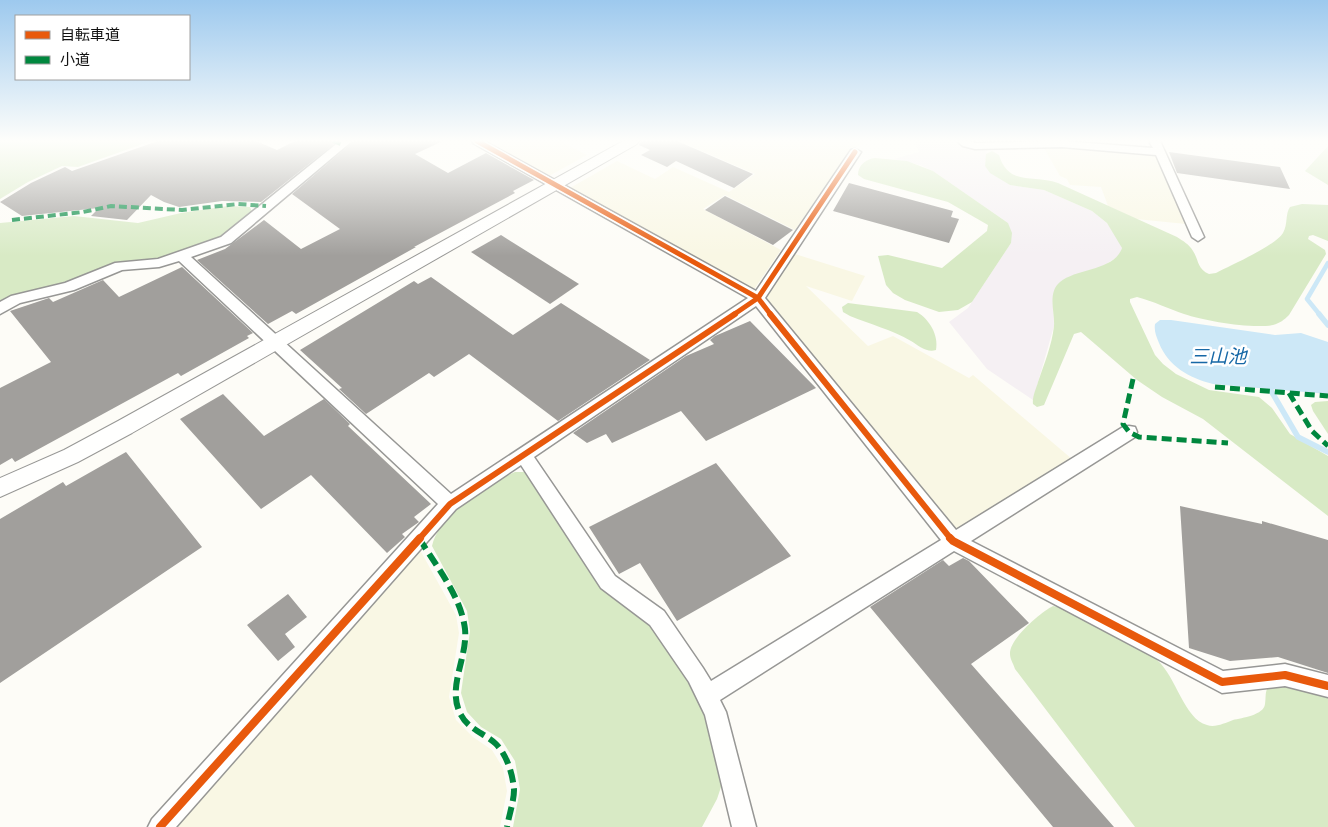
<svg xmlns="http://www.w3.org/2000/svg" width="1328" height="827" font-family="'PT Serif','Noto Sans JP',serif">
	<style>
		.industrial { fill: #f5f0f3 }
		.farmland { fill: #f9f7e4 }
		.forest { fill: #d8eac5 }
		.water { fill: #cde8f7 }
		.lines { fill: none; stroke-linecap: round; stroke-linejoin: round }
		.stream-far1 { stroke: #cde8f7; stroke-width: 4.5 }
		.stream { stroke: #cde8f7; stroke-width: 5.5 }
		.building { fill: #a19f9c }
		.minor-casing { stroke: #979795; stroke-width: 3 }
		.tertiary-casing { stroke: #979795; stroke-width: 2 }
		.minor { fill: #fffffe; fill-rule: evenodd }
		.tertiary { fill: #fffffe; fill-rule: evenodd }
		.quiet-far2 { stroke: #00873e; stroke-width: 4; stroke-dasharray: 8 4; stroke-linecap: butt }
		.quiet-far1 { stroke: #00873e; stroke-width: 5; stroke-dasharray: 10 5; stroke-linecap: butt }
		.quiet { stroke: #00873e; stroke-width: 6; stroke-dasharray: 13 6; stroke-linecap: butt }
		.cycleway-far2-casing { stroke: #fff; stroke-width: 8 }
		.cycleway-far1-casing { stroke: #fff; stroke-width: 9 }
		.cycleway-casing { stroke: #fff; stroke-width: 11 }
		.cycleway-far2 { stroke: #e8590c; stroke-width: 5 }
		.cycleway-far1 { stroke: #e8590c; stroke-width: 6 }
		.cycleway { stroke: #e8590c; stroke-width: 8 }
		.labels { text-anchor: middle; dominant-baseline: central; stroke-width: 5; stroke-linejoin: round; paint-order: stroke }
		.water-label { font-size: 19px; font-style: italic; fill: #1768a6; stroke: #fff }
	</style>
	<rect width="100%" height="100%" fill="#fdfcf7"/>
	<polygon class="industrial" points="914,141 959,141 962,147 967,149 987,148 985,166 1010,185 1044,190 1092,211 1107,223 1119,240 1122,248 1119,256 1053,297 1054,326 1033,400 987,369 949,322 968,308 1011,243 1008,223 933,171 920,165 894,159 919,152"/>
	<g class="farmland">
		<polygon points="505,141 560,141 587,155 549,176 494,145"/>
		<polygon points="679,141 867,141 850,150 795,230 725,195 703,209 781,250 755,288 751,289 570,188 617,161 655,179 673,167 729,192 755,174"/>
		<polygon points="1043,146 1060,146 1152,154 1156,156 1186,224 1136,219 1108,206 1101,187 1070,185 1067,179 1060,176"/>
		<polygon points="795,254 865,276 852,301 806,286 868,346 893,336 969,378 973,375 1072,459 958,530 951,528 768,302 767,296"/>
		<polygon points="420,550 456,615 459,633 449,697 456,720 473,737 492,750 503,768 507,791 500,827 175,827"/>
	</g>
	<g class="forest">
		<polygon points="0,141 151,141 78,167 62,166 28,182 0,199"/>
		<polygon points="1328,146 1328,185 1305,171"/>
		<path d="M992,151L999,155C1009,187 1033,174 1058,183L1177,237C1183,241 1189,244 1193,251C1199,260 1197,269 1209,274L1216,273C1231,265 1275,246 1283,233C1288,224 1285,214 1290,207L1302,204L1328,205V241L1313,235L1309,236L1308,239L1325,250L1326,254L1289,315C1284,320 1280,323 1273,325C1251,329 1205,321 1184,314C1169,309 1153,301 1137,297L1130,299V302L1155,355L1163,364L1176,374L1209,390L1259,397L1272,408L1290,434L1328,456V516L1203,419L1162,397L1137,380L1081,332L1074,334L1044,405L1037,407L1033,404C1032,397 1036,389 1038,382C1044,364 1052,345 1054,326C1055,312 1047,293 1060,282C1077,268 1114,271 1122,248L1107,223L1092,211L1044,190L1010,185L990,173L985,166L986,154Z"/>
		<path d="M875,158L907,161L933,171L1008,223L1012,233L1011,243L972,302L958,310L939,312L905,300L893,293L886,285L878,256L888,255L942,268L987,231L988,225L948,202L864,179L858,175C858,165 866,159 875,158Z"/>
		<polygon points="228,206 250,207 252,212 250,216 222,238 160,259 120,263 80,280 0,303 0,223 74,216 138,223 181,213"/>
		<path d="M848,303L917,312C929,319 939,335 936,350C927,353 919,346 911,341C892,330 870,324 850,316L843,312L842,307Z"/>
		<polygon points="1328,401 1328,434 1313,411 1311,405 1315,402"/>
		<path d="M515,472H524L531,478L652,623L700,698L722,771V784L717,799L702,827H513L520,789L515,761L501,739L481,727L467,712L461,693L470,631L467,611L432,546C438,516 488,483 515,472Z"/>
		<path d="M1053,606L1067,609C1097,625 1131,638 1157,660C1176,676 1184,719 1207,725C1215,728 1225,723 1233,720C1242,718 1264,715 1265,704C1266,698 1265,694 1267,689C1286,680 1308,689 1328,695V827H1135L1015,669C1014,665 1010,659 1010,654C1009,639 1041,612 1053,606Z"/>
	</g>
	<path class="water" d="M1160,320H1171L1275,335L1301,333L1328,342V394L1213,384C1189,378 1168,366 1159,343C1156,336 1154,331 1155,324Z"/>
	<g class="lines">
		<polyline class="stream-far1" points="1320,315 1307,299 1328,263"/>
		<g class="stream">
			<polyline points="1319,314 1328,325"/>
			<polyline points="1270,389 1298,437 1328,452"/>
		</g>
	</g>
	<g class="building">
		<polygon points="158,141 256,141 277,150 295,141 338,141 261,202 222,201 179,207 164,202 151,195 127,220 91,216 99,208 22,216 0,202 31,183 65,167 72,171"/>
		<polygon points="354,141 443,141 415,154 448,173 486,153 534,180 513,191 515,193 414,247 416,247 296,314 292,311 268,324 197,260 225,249 264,220 301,249 340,229 292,194"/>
		<polygon points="641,141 677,141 753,174 734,188 676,161 667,167 641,155 650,150 639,145"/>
		<polygon points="1169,152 1280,167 1290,189 1177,173"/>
		<polygon points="849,183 953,211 951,217 959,219 949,243 833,211"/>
		<polygon points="725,196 793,230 773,245 705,210"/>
		<polygon points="501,235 579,284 550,304 471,252"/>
		<polygon points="182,267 253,333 247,336 249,338 181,376 178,373 15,462 12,458 0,465 0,388 51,362 10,311 49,298 53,302 103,280 119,297"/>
		<polygon points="431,277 513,335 561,303 650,360 558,421 469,354 434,377 429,373 366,414 339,389 342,388 300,350 414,281 418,284"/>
		<polygon points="750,321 816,388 706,441 681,411 612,443 606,434 587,443 573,433 686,356 714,344 710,340 715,336"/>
		<polygon points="223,394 264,436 324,399 350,424 348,426 431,504 414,517 419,522 402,534 405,537 387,553 311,475 261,509 180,419"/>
		<polygon points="126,452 202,547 0,683 0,519 63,482 66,486"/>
		<polygon points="716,463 791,556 677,621 640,563 619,574 589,527"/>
		<polygon points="1180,506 1262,524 1262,521 1328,540 1328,673 1278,657 1230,661 1189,648"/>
		<polygon points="963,558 969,561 1029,623 971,664 1114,827 1053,827 870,607 943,560 949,566"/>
		<polygon points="288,594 307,617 285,634 295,647 278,661 247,625"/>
	</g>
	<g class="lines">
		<g class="minor-casing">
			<g id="minor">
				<path d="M340,141H352L231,243L191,257L451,494L748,298L473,143L472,141H484L756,291L851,150L855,149L861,152L765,298L956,530L1123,427L1129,426L1135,427L1137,432L1135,437L971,541L1223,671L1285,664L1328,675V697L1285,686L1222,693L954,551L720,700L726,712L756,827H732L705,715L689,682L650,625L601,588L521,465L456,509L176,827H148L152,819L438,504L179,261L159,267L122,270L74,290L20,303L0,314V302L11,296L65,283L115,263L158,259L221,237ZM756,306L941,540L711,681L703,668L664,611L615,576L534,457Z"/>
				<polygon points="957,141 970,141 975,143 1062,141 1153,148 1150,143 1152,141 1160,141 1204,237 1198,241 1192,237 1156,155 1062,147 975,149 963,146"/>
			</g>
		</g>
		<g class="tertiary-casing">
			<polygon id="tertiary" points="623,141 639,141 637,144 132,433 78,462 0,497 0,478 64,450 118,421"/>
		</g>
		<use href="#minor" class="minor"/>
		<use href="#tertiary" class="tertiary"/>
		<g class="quiet-far2">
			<polyline points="333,141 341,144"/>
			<polyline points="12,220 83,212 111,206 182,210 238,204 266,206"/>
		</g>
		<g class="quiet-far1">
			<polyline points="1133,379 1123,424 1129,432 1139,437 1228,443"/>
			<polyline points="1215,387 1328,396"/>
			<polyline points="1289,393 1312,431 1328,446"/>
		</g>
		<path class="quiet" d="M419,538C436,566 461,596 465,629C468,658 446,688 461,715C468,729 486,734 496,744C507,755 513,775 514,790C514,801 509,815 507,827"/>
		<g class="cycleway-far2-casing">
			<g id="cycleway-far2">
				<polyline points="477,141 758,298 771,315"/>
				<polyline points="733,315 758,298 855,152"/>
			</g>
		</g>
		<g class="cycleway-far1-casing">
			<g id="cycleway-far1">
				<polyline points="770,314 951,539"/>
				<polyline points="419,539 450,504 735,314"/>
			</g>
		</g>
		<g class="cycleway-casing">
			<g id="cycleway">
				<polyline points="950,538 953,541 1222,682 1285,675 1328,686"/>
				<polyline points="160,827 420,538"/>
			</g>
		</g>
		<use href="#cycleway-far2" class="cycleway-far2"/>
		<use href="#cycleway-far1" class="cycleway-far1"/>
		<use href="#cycleway" class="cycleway"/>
	</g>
	<linearGradient id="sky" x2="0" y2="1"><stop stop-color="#9dc9ee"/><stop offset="0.55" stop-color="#fefefb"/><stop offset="1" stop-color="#fefefb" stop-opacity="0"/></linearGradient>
	<rect width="1328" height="256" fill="url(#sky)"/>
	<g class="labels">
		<g class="water-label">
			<text x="1218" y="355">三山池</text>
		</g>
	</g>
	<rect x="15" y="15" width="175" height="65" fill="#ffffff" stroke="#a0a0a0"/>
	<rect x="25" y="31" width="25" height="8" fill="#e8590c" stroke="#a0a0a0"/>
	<text x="60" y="40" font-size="15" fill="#111111">自転車道</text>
	<rect x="25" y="56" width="25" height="8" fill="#00873e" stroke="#a0a0a0"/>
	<text x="60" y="65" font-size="15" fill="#111111">小道</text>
</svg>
